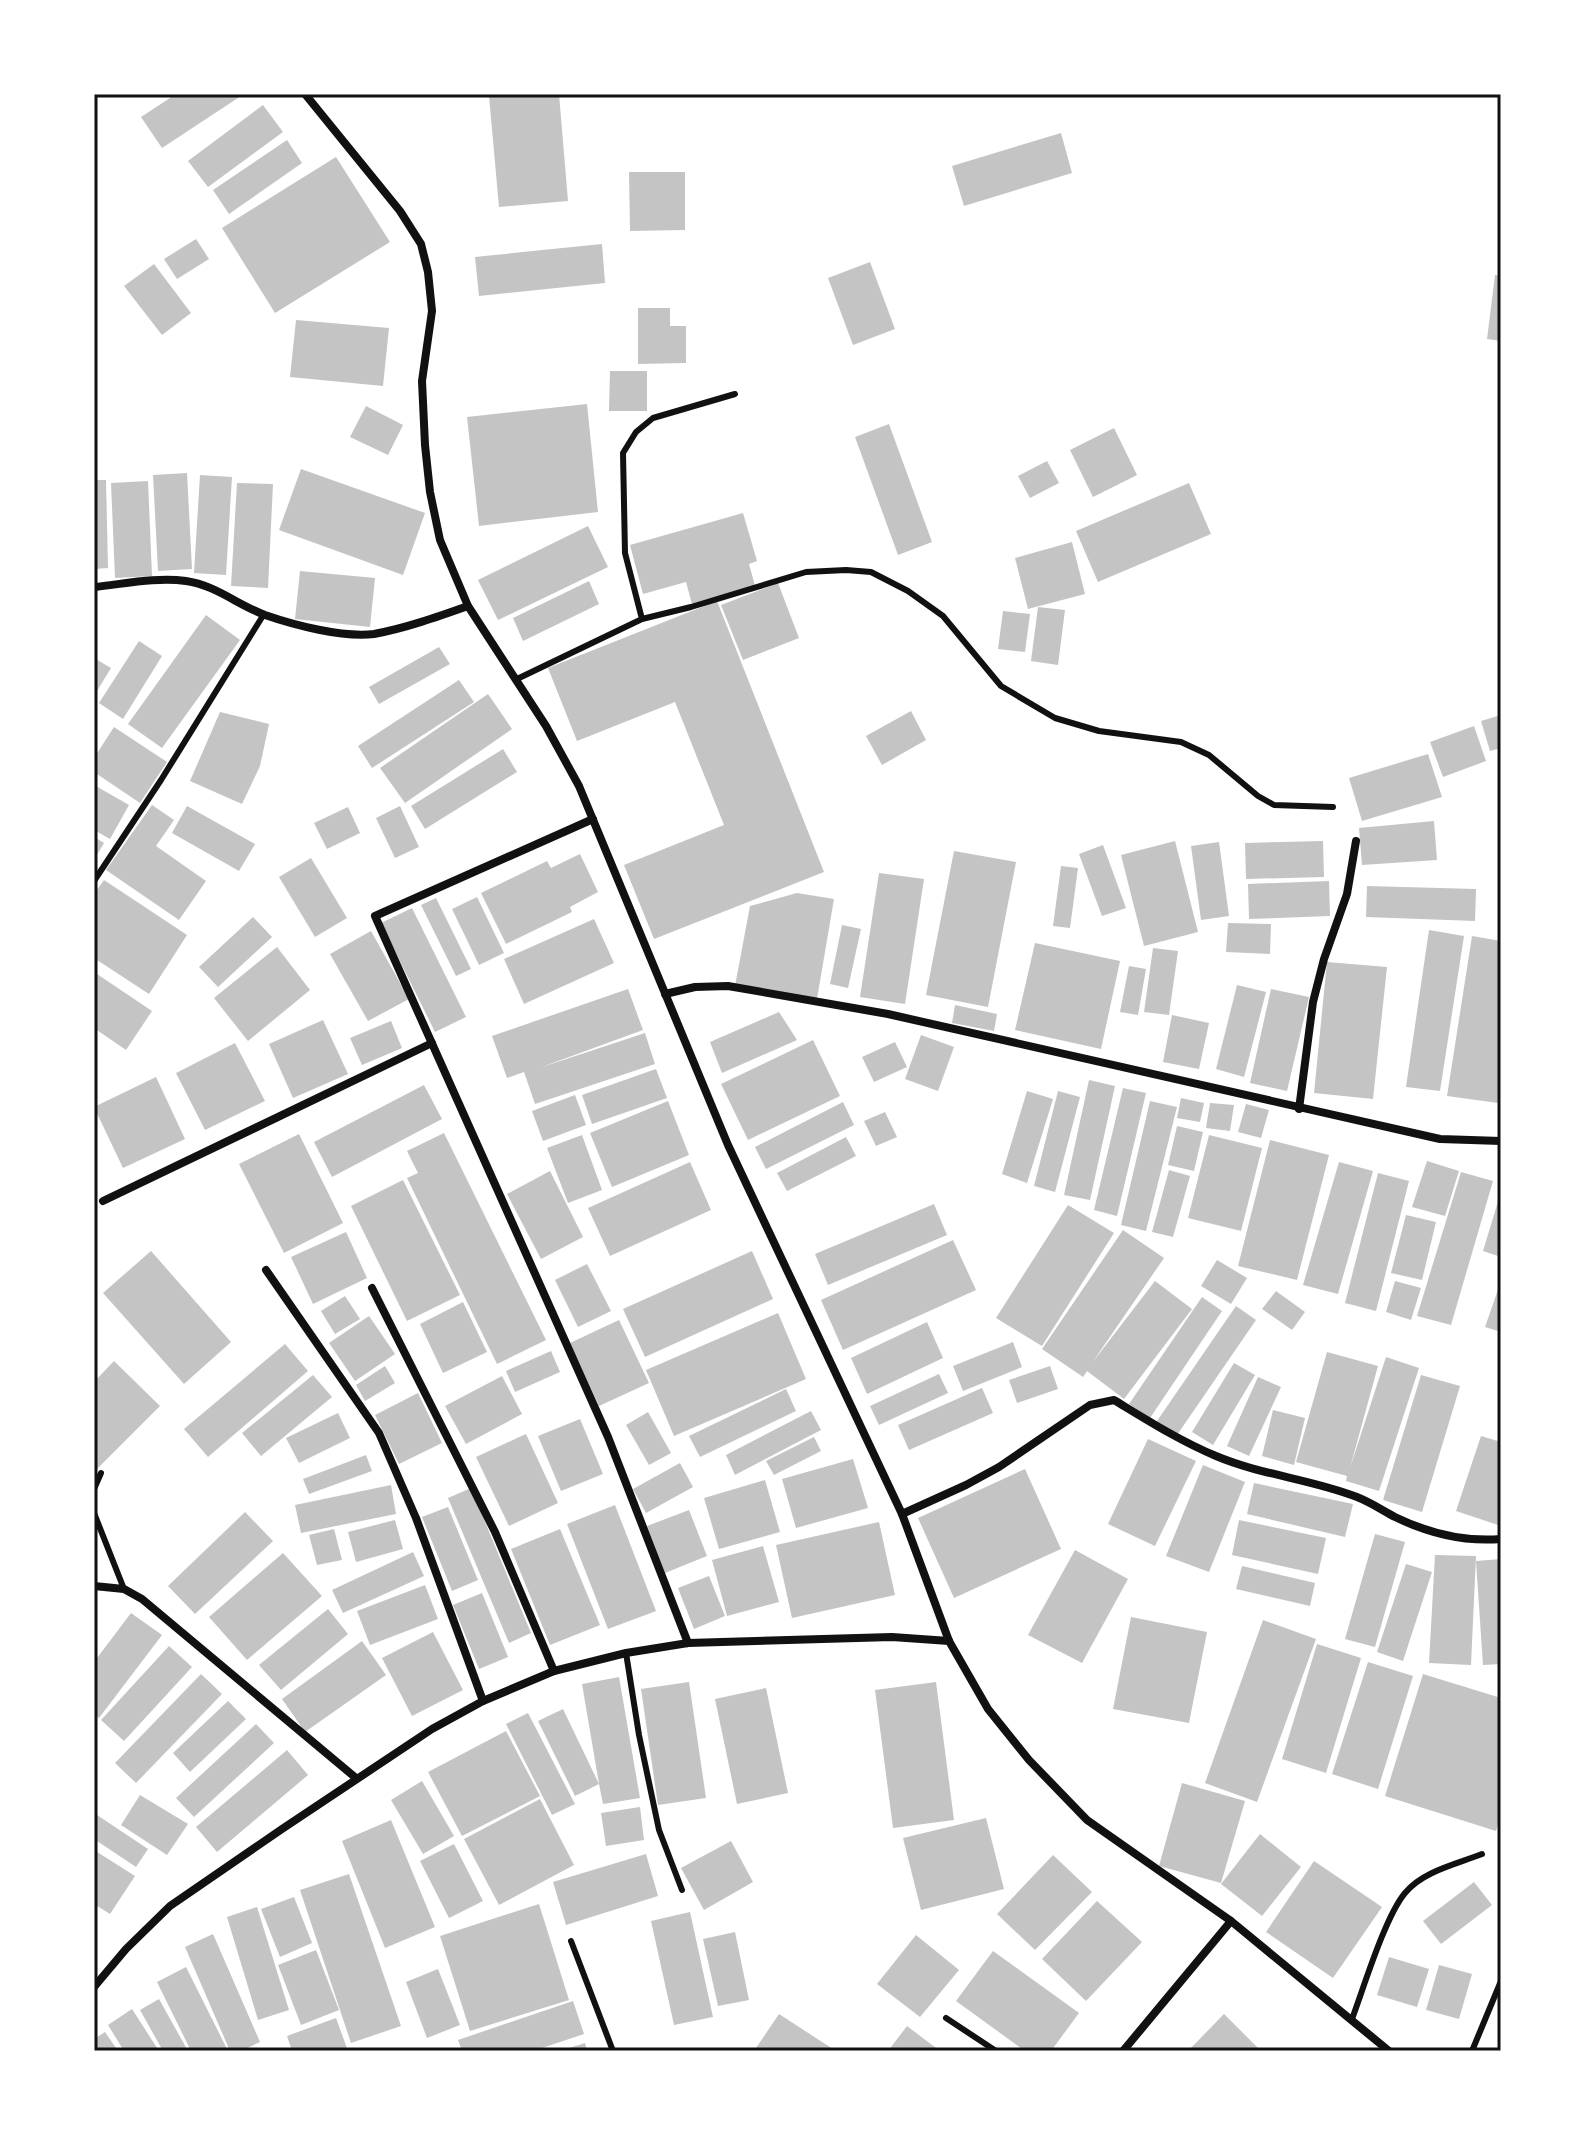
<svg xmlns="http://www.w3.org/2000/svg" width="1595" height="2145" font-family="'Titillium Web',sans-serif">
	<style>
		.building { fill: #c4c4c4 }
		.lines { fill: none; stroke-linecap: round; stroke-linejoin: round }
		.service { stroke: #111; stroke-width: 6 }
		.minor { stroke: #111; stroke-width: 8 }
		.neatline { fill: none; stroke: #111; stroke-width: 3 }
	</style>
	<rect width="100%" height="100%" fill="#fff"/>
	<g class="building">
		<polygon points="176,94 244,94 162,148 141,117"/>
		<polygon points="508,94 559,94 568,201 499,207 489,96"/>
		<polygon points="263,105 283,132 208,187 188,161"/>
		<polygon points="1061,133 1072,173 964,206 952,166"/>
		<polygon points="287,140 302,163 229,214 213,190"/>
		<polygon points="336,157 390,242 275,313 222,228"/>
		<polygon points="629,172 685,172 685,230 630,231"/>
		<polygon points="196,239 209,259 177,279 164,259"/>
		<polygon points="602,244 605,283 479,296 475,257"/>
		<polygon points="870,262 895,329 853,345 828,278"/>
		<polygon points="154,264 191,313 162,335 124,286"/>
		<polygon points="1495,275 1501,276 1501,341 1487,339"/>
		<polygon points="638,308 670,308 670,326 686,326 686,363 638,364"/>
		<polygon points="296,320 389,328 383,386 290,377"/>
		<polygon points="610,371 647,371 647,411 609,411"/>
		<polygon points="587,404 598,512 479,526 467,417"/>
		<polygon points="366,406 403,425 388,455 350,437"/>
		<polygon points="889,424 932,542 898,555 855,437"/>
		<polygon points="1114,428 1137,475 1093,497 1070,450"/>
		<polygon points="1047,461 1059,483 1030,498 1018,476"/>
		<polygon points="301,469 425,513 403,575 279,530"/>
		<polygon points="187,473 192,569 158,571 153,475"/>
		<polygon points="200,475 232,477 226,575 194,573"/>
		<polygon points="94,480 106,480 108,568 94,569"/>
		<polygon points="148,481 152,576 115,578 111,483"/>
		<polygon points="237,483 273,484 268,588 231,586"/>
		<polygon points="1189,483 1211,534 1098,582 1076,531"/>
		<polygon points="743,513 757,561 749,564 755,586 692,604 686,582 643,594 630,545"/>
		<polygon points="588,526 608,567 498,620 478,580"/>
		<polygon points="1072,542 1085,594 1028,609 1015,558"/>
		<polygon points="300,571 375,578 370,627 295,619"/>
		<polygon points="589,581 599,604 523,641 513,618"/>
		<polygon points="778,583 799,638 743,660 721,605"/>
		<polygon points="717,601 824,872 654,939 624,865 724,825 675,702 577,741 548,668"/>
		<polygon points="1038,607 1065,610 1058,665 1031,661"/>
		<polygon points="1003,611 1030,614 1025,652 998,649"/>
		<polygon points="206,615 240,640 162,748 128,724"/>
		<polygon points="139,641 162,656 123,719 99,703"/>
		<polygon points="439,647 450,664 379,704 369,687"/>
		<polygon points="94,658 111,668 94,696"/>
		<polygon points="459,680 474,702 372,768 358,746"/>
		<polygon points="488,694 512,729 405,803 380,768"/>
		<polygon points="911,711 926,740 882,765 866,736"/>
		<polygon points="220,712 269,724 260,766 242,804 190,781"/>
		<polygon points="1501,715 1501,748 1490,751 1481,721"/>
		<polygon points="1474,726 1486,761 1443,777 1430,742"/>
		<polygon points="114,727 167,762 140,803 94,772 94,758"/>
		<polygon points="503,749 517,772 425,829 411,806"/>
		<polygon points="1428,754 1442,797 1362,821 1349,778"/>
		<polygon points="94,785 129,805 110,839 94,830"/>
		<polygon points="152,805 174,820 156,846 206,881 179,920 106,870"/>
		<polygon points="187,806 255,844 239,871 172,833"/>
		<polygon points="400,806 419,847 395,858 376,818"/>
		<polygon points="348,807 360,833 327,849 314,823"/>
		<polygon points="1434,821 1437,860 1362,865 1359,828"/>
		<polygon points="94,837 104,843 94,860"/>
		<polygon points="1175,841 1198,932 1144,946 1121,855"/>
		<polygon points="1323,841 1324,877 1246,879 1245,843"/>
		<polygon points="1219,842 1229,916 1201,920 1191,846"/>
		<polygon points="1103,845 1126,908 1102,916 1079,854"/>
		<polygon points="954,851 1016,862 988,1007 926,995"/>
		<polygon points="580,854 598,892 570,907 572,912 506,944 481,893 547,861 551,868"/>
		<polygon points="311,858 347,918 315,937 279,877"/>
		<polygon points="1061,866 1078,868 1070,928 1053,926"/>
		<polygon points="879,873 924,879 905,1004 860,997"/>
		<polygon points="104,880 187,935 149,994 94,958 94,894"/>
		<polygon points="1329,881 1330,916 1249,919 1248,884"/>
		<polygon points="1367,886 1476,889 1475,921 1366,917"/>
		<polygon points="797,893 834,899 817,999 735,986 750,906"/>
		<polygon points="477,897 504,953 479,965 452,909"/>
		<polygon points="436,898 471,969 456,976 421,905"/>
		<polygon points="412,908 466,1017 435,1032 381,923"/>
		<polygon points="253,917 272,937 218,987 199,967"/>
		<polygon points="594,919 614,963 524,1004 504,959"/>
		<polygon points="1228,923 1271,924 1270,954 1226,952"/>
		<polygon points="842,925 861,929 848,988 830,984"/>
		<polygon points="1429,930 1464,936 1440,1091 1406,1087"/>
		<polygon points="371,931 409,999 368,1021 330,954"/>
		<polygon points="1472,936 1501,941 1501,1081 1498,1103 1447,1096"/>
		<polygon points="1035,943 1120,961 1101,1049 1015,1030"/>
		<polygon points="277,947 310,990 248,1041 214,998"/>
		<polygon points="1153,948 1178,951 1169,1015 1144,1012"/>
		<polygon points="1327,962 1387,967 1373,1099 1314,1093"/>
		<polygon points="1129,966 1146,969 1138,1015 1120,1012"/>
		<polygon points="94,972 152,1011 126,1050 94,1028"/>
		<polygon points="1237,985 1266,992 1244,1077 1216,1069"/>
		<polygon points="628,989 643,1030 539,1068 645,1033 655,1064 535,1104 524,1072 507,1078 492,1036"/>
		<polygon points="1271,989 1309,997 1287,1091 1250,1083"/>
		<polygon points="955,1005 997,1014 994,1031 952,1023"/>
		<polygon points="779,1012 797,1040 722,1073 710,1042"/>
		<polygon points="1172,1015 1209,1023 1199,1069 1163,1062"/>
		<polygon points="323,1020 348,1074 293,1098 269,1044"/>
		<polygon points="391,1021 402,1048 362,1065 350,1038"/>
		<polygon points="921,1035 954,1047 938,1091 905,1079"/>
		<polygon points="813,1040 840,1096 748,1140 721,1084"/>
		<polygon points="895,1042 907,1067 874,1082 862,1057"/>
		<polygon points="235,1043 265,1101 205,1130 176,1073"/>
		<polygon points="656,1069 667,1098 592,1124 582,1095"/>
		<polygon points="156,1077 185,1139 123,1168 94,1107"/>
		<polygon points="1089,1080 1115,1086 1090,1200 1064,1195"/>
		<polygon points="424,1085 442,1119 332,1177 314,1142"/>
		<polygon points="1123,1088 1146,1093 1117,1216 1094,1210"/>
		<polygon points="1027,1091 1053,1099 1027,1183 1002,1174"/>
		<polygon points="1058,1091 1080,1097 1055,1192 1034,1186"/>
		<polygon points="575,1095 586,1125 543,1141 532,1111"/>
		<polygon points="1181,1098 1204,1103 1200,1122 1177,1118"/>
		<polygon points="668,1101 689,1155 612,1187 590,1133"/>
		<polygon points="1150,1101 1177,1107 1146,1231 1121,1225"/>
		<polygon points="843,1102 854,1125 766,1169 755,1147"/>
		<polygon points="1210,1103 1234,1105 1230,1131 1206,1128"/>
		<polygon points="1246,1104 1269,1110 1261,1138 1238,1132"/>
		<polygon points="885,1112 897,1137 876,1146 864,1121"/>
		<polygon points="1177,1126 1203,1132 1194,1171 1168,1165"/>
		<polygon points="444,1133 546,1340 497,1364 407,1178 418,1173 407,1151"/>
		<polygon points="299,1134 343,1223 284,1253 239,1164"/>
		<polygon points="582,1135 602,1190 568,1203 547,1148"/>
		<polygon points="1209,1135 1262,1148 1241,1231 1188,1218"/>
		<polygon points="846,1137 856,1156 787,1191 777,1173"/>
		<polygon points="1270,1140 1329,1155 1297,1280 1238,1266"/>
		<polygon points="1427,1161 1459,1171 1445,1216 1412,1207"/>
		<polygon points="690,1162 711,1210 610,1256 588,1208"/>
		<polygon points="1339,1162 1373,1171 1338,1294 1303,1285"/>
		<polygon points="1169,1170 1190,1176 1173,1237 1152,1232"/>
		<polygon points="550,1171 583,1237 541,1259 507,1194"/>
		<polygon points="1461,1172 1493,1181 1451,1325 1417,1316"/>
		<polygon points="1378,1173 1409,1181 1376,1311 1345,1303"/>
		<polygon points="403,1180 460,1295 407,1321 351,1206"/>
		<polygon points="1500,1195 1501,1195 1501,1257 1483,1251"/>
		<polygon points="934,1204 947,1235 828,1285 815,1254"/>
		<polygon points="1068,1205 1114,1233 1042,1346 996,1318"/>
		<polygon points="1406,1215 1436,1222 1422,1280 1391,1273"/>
		<polygon points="1123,1230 1164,1258 1092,1363 1155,1281 1192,1309 1124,1399 1087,1371 1083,1377 1042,1349"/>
		<polygon points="346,1232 367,1278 313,1304 291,1257"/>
		<polygon points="953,1240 976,1290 843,1350 821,1300"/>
		<polygon points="151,1251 231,1342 184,1384 103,1293"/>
		<polygon points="752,1251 773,1299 645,1357 623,1309"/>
		<polygon points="1217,1260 1247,1278 1231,1304 1201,1286"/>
		<polygon points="587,1264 611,1311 578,1327 555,1280"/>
		<polygon points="1395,1281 1421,1288 1411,1320 1386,1312"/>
		<polygon points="1501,1281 1501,1332 1485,1327"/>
		<polygon points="1276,1291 1305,1312 1292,1330 1262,1309"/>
		<polygon points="345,1296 360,1319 335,1334 321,1311"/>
		<polygon points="1202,1297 1222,1311 1150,1418 1129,1404"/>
		<polygon points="463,1302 487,1352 443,1373 420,1324"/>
		<polygon points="1236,1306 1256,1320 1177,1435 1157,1421"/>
		<polygon points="778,1313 806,1379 674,1436 646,1370"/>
		<polygon points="369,1316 395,1354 355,1381 329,1343"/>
		<polygon points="619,1320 649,1383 599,1406 570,1343"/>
		<polygon points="927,1322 943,1358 867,1394 851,1358"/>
		<polygon points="1013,1342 1022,1367 963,1391 953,1366"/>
		<polygon points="285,1344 308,1371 208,1457 184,1429"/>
		<polygon points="551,1351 560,1372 515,1392 506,1371"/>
		<polygon points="1327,1352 1378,1366 1350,1468 1386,1357 1419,1368 1379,1491 1346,1481 1347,1476 1296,1462"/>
		<polygon points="114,1361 160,1406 94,1472 94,1382"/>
		<polygon points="1234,1363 1255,1375 1213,1445 1192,1432"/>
		<polygon points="385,1366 395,1383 365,1401 356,1385"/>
		<polygon points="1050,1366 1058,1389 1017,1403 1009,1380"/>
		<polygon points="939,1374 948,1393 879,1425 870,1406"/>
		<polygon points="313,1375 332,1397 261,1456 242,1433"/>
		<polygon points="1421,1375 1460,1386 1422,1512 1383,1500"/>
		<polygon points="502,1376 522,1414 466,1444 445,1406"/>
		<polygon points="1258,1377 1281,1387 1249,1456 1227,1446"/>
		<polygon points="982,1388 993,1413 909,1450 898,1425"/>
		<polygon points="786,1389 796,1411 700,1457 689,1436"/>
		<polygon points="418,1393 442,1443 399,1464 375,1415"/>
		<polygon points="1273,1410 1305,1418 1294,1465 1262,1456"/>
		<polygon points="811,1411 821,1430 735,1475 726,1455"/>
		<polygon points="648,1412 671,1453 649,1465 626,1425"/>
		<polygon points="338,1413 350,1438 299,1463 286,1438"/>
		<polygon points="580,1419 603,1474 561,1491 538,1436"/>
		<polygon points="526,1434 558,1503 509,1526 476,1457"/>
		<polygon points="1481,1436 1501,1442 1501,1526 1456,1511"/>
		<polygon points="814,1437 821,1451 774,1475 766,1461"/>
		<polygon points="1148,1439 1196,1461 1155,1546 1108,1524"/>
		<polygon points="366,1455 372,1471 309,1494 303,1479"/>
		<polygon points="853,1459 868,1508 796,1528 782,1479"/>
		<polygon points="680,1463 693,1487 646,1513 633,1489"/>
		<polygon points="1203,1465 1245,1482 1209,1572 1166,1556"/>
		<polygon points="1025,1469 1061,1549 954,1598 918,1518"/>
		<polygon points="765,1480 780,1532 719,1549 704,1498"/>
		<polygon points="1254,1483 1353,1504 1345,1537 1247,1514"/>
		<polygon points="391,1485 396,1514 301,1533 295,1505"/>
		<polygon points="471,1488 531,1633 509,1643 448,1498"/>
		<polygon points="615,1505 656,1611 608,1629 567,1524"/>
		<polygon points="448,1507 478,1580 452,1591 422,1517"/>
		<polygon points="689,1510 707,1556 665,1573 647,1526"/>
		<polygon points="245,1512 273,1541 195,1614 168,1586"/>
		<polygon points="395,1520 403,1549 356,1562 348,1532"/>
		<polygon points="1239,1520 1326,1538 1318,1574 1232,1555"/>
		<polygon points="879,1522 895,1595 792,1618 776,1545"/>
		<polygon points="334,1529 342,1560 317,1565 309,1535"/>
		<polygon points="560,1529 600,1625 550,1645 511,1549"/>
		<polygon points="1375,1534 1405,1542 1375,1647 1345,1639"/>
		<polygon points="763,1546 779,1602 727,1616 712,1560"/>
		<polygon points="1075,1550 1128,1579 1082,1663 1028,1635"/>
		<polygon points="413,1552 424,1576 343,1613 332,1590"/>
		<polygon points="283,1553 322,1596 247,1660 209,1617"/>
		<polygon points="1435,1555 1476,1556 1471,1665 1429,1663"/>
		<polygon points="1501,1559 1501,1664 1483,1665 1476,1561"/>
		<polygon points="1406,1564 1432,1572 1403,1661 1377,1652"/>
		<polygon points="1242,1566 1315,1583 1310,1606 1236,1589"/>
		<polygon points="709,1576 725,1616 694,1629 678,1588"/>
		<polygon points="425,1585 438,1619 370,1645 357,1611"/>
		<polygon points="482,1593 508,1657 479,1669 453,1605"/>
		<polygon points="328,1609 348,1634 281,1690 259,1665"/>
		<polygon points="131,1613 162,1635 99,1718 94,1714 94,1662"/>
		<polygon points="1131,1617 1207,1632 1189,1723 1113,1709"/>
		<polygon points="1263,1620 1316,1639 1257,1802 1205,1783"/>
		<polygon points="433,1632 463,1690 412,1716 382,1658"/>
		<polygon points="362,1641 386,1675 305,1732 282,1699"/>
		<polygon points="1317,1644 1361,1658 1326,1773 1282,1759"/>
		<polygon points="169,1646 192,1667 124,1741 101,1720"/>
		<polygon points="1368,1662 1413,1676 1378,1789 1332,1774"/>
		<polygon points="201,1674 222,1694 136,1783 115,1763"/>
		<polygon points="1423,1674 1501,1698 1501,1814 1496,1831 1385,1796"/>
		<polygon points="619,1677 640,1798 603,1804 599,1784 575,1796 538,1721 563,1709 599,1784 582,1684"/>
		<polygon points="689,1682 706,1798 658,1805 641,1689"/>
		<polygon points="936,1682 954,1820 893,1828 875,1690"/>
		<polygon points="766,1688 788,1793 737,1804 715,1699"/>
		<polygon points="228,1701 246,1719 190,1772 173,1753"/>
		<polygon points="528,1713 575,1804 552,1815 506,1724"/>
		<polygon points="256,1724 274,1743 194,1817 176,1798"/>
		<polygon points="506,1731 540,1796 462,1836 428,1772"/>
		<polygon points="287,1750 308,1775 217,1852 196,1827"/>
		<polygon points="422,1781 454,1836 423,1854 391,1800"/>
		<polygon points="1182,1783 1245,1801 1221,1883 1159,1866"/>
		<polygon points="140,1795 188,1824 167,1855 121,1825"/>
		<polygon points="540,1799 574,1865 499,1905 464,1839"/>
		<polygon points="640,1807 644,1840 606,1846 601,1813"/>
		<polygon points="94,1813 148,1849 136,1867 94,1839"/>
		<polygon points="986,1818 1004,1889 921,1910 903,1838"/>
		<polygon points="391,1820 435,1927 385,1948 342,1841"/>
		<polygon points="1260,1834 1301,1867 1262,1916 1221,1884"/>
		<polygon points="731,1841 753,1882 704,1910 681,1868"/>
		<polygon points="454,1844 483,1901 449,1918 420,1861"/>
		<polygon points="94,1850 135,1876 110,1914 94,1904"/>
		<polygon points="646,1854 658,1896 566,1925 553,1882"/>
		<polygon points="1053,1855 1092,1892 1035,1950 997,1914"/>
		<polygon points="1314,1861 1382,1907 1333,1978 1266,1932"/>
		<polygon points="349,1874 401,2026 351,2043 300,1890"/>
		<polygon points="1474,1882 1492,1905 1441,1944 1423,1921"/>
		<polygon points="294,1897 312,1943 280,1957 261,1909"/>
		<polygon points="1097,1901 1142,1942 1086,2001 1042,1959"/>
		<polygon points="539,1904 569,2000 470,2031 440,1936"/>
		<polygon points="257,1907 289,2010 258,2020 227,1917"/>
		<polygon points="690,1912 713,2017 674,2025 651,1921"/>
		<polygon points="735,1932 749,2000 718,2006 703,1939"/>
		<polygon points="213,1934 260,2042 241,2051 230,2051 185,1947"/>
		<polygon points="916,1935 959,1970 920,2017 877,1984"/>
		<polygon points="316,1950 339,2010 301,2025 278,1965"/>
		<polygon points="993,1951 1079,2013 1051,2051 1025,2051 956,2001"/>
		<polygon points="1389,1957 1429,1969 1417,2007 1377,1995"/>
		<polygon points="1439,1965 1472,1974 1459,2019 1426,2010"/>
		<polygon points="186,1967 228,2051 191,2051 157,1982"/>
		<polygon points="438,1969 460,2025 427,2038 406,1982"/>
		<polygon points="159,1999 188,2051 163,2051 140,2010"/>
		<polygon points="573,2001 584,2034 533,2051 462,2051 458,2040"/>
		<polygon points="132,2009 159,2051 124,2051 108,2025"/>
		<polygon points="779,2014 836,2051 754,2051"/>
		<polygon points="1224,2014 1261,2051 1188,2051"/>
		<polygon points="336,2018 348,2051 292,2051 287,2036"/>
		<polygon points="907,2026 940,2051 888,2051"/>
		<polygon points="105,2032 118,2051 94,2051 94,2039"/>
		<polygon points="585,2043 587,2051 563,2051 563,2050"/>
	</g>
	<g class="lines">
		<g class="service">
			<polyline points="642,619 691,607 806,572 846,570 871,572 908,591 943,616 1001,686 1055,718 1099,731 1181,742 1209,755 1258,796 1274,805 1333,807"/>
			<polyline points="517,679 642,619 625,553 623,453 636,432 653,418 735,394"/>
			<polyline points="94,881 161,780 264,614"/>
			<polyline points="94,1489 101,1473"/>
			<polyline points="94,1513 124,1589"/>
			<polyline points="626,1653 639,1735 659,1830 682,1890"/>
			<polyline points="571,1941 613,2051"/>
			<polyline points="946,2018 996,2051"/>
			<path d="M1352,2019C1364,1987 1385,1917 1405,1893C1423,1871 1457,1864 1482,1854"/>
			<polyline points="1472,2051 1501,1981"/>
		</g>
		<g class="minor">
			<polyline points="305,94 400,211 421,244 428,272 432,311 422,381 425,445 430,492 440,540 468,606 546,726 579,786 728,1145 902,1514 949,1641 988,1709 1029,1760 1087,1820 1231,1921 1389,2051"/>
			<path d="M94,587C124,584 156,577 186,581C215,585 238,605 265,615C294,625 343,638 374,634C406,628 437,617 468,606"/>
			<polyline points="593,819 375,916 608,1437 688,1643"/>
			<polyline points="665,994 695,987 728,986 888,1014 1440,1139 1501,1141"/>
			<polyline points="1299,1109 1313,1002 1324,959 1347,894 1356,841"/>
			<polyline points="103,1201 432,1043"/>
			<polyline points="266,1270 379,1433 416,1518 483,1701"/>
			<polyline points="372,1288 495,1532 554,1671"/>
			<path d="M902,1514L966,1485L999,1467L1090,1405L1114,1400C1147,1420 1180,1441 1216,1456C1261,1475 1311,1479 1357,1497C1370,1502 1382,1510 1395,1517C1428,1533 1465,1542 1501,1539"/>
			<polyline points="94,1586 124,1589 142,1599 356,1778"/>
			<polyline points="94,1987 126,1949 170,1906 282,1829 432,1729 483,1701 554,1671 626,1653 688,1643 892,1637 949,1641"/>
			<polyline points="1123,2051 1231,1921"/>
		</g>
	</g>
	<rect width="1595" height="2145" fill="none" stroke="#ffffff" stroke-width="192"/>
	<rect x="96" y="96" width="1403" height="1953" class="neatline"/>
</svg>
